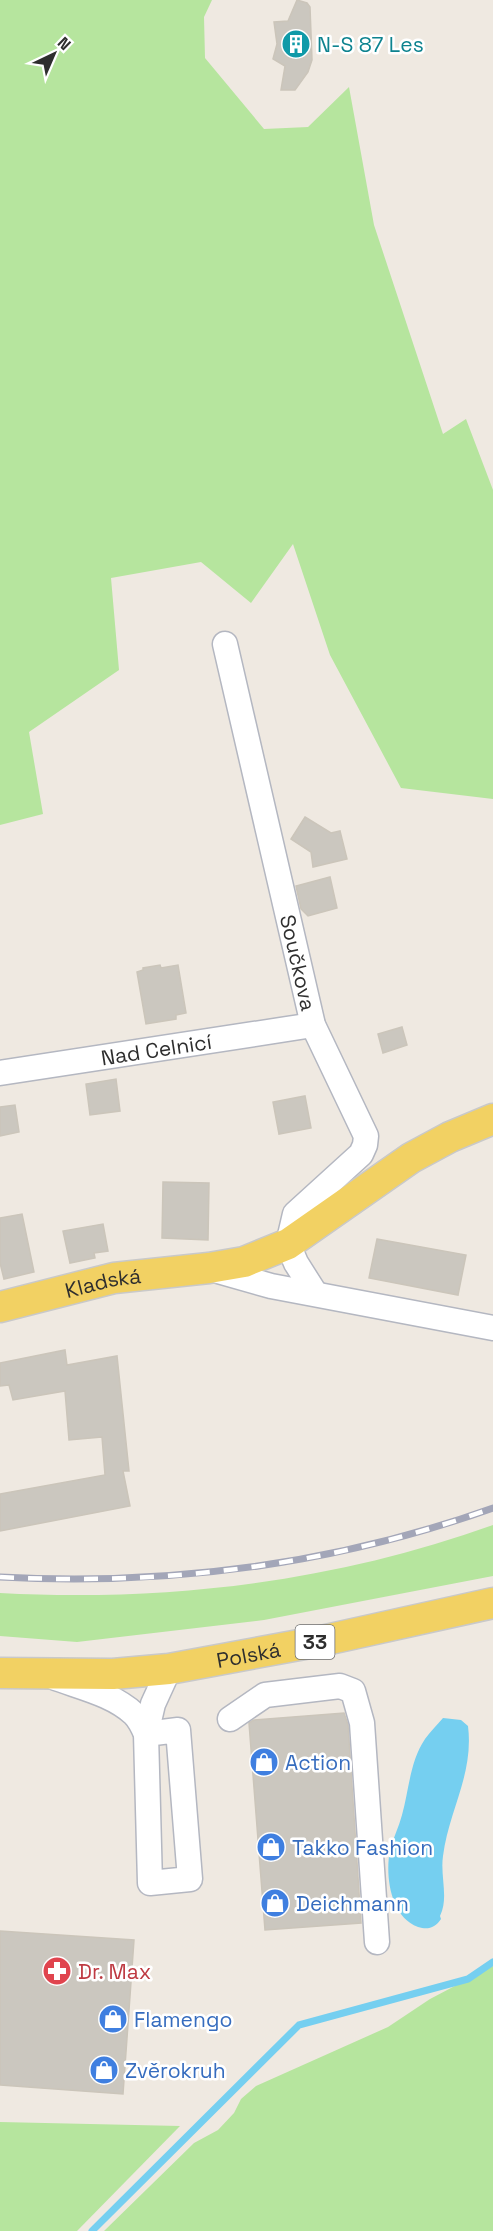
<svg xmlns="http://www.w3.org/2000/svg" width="493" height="2231" font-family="'Space Grotesk',sans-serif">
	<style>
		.green { fill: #b6e59e }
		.water { fill: #75cff0 }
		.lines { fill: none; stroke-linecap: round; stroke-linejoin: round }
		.stream { stroke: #75cff0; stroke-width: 7 }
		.building { fill: #cbc7bf; stroke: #cbc5ba; stroke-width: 1.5 }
		.minor-casing { stroke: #b4b7c1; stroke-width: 27 }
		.major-casing { stroke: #c9c9c9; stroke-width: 33 }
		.minor { stroke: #fff; stroke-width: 24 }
		.major { stroke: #f2d163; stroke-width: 30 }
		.rail-casing { stroke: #a3a6b8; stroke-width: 7 }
		.rail { stroke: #fff; stroke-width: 4.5; stroke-dasharray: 14; stroke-linecap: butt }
		.labels { text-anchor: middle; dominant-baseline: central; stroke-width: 5; stroke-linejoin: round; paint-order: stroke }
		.shield { fill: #fff; stroke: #6d6d6d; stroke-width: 1.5 }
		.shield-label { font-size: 20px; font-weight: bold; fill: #2e2e2e }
		.culture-label { font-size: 21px; fill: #0d838f; stroke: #fff; text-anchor: start }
		.street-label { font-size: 21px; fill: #2e2e2e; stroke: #fff }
		.shop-label { font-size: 21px; fill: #366cbe; stroke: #fff; text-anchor: start }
		.health-label { font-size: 21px; fill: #be3a42; stroke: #fff; text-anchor: start }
	</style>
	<rect width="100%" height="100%" fill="#efe9e1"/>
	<g class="green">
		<polygon points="0,0 212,0 204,17 205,58 264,129 308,127 349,87 374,225 443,434 466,419 493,490 493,799 401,788 330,655 293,544 251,603 201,562 111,578 119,670 29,732 43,814 0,825"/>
		<path d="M493,1525V1576L264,1620L77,1642L0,1636V1593C167,1602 335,1582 493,1525Z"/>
		<polygon points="493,1966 493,2231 104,2231 194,2143 218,2130 234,2113 241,2099 256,2086 388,2027 430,1999"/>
		<polygon points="0,2122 180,2126 77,2231 0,2231"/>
	</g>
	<path class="water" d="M443,1718L461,1720L468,1726C474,1774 449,1810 443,1856C440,1876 449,1898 440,1916L441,1919C435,1928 428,1930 418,1927C390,1917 385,1875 390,1850C393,1838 399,1827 402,1815C409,1790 410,1761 425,1739C430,1732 437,1725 443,1718Z"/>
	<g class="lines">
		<polyline class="stream" points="92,2231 299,2025 468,1979 493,1962"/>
	</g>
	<g class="building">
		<polygon points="297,0 307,3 310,7 312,60 308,72 295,90 281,90 285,66 273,59 277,44 274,22 288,21"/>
		<polygon points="305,817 331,833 340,831 347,859 313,867 311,852 291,839"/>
		<polygon points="330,877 337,908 308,916 301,909 296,886"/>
		<polygon points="160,965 161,968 178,965 186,1013 176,1015 176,1019 146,1024 137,972 143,970 143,968"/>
		<polygon points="402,1027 407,1045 383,1053 378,1034"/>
		<polygon points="116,1079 120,1111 90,1115 86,1084"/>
		<polygon points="305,1096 311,1128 279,1134 273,1102"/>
		<polygon points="15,1105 19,1132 0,1136 0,1107"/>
		<polygon points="163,1182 209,1183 208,1240 162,1238"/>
		<polygon points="22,1214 34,1272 4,1279 0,1263 0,1218"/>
		<polygon points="103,1224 108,1251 94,1253 95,1258 70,1263 63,1231"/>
		<polygon points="377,1239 466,1255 458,1295 369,1278"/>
		<polygon points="65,1350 67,1365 117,1356 129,1471 123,1471 130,1506 0,1531 0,1494 105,1475 102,1437 69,1440 65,1391 13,1400 9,1385 0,1386 0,1363"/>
		<polygon points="344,1713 348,1725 361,1923 265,1930 249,1723 254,1720"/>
		<polygon points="0,1931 134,1940 123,2094 0,2085"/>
	</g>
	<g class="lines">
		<g class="minor-casing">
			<g id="minor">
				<path id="s1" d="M225,644L313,1025L366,1136L365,1145L361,1154L295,1214L288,1244L296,1263L315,1293"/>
				<path id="s2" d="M0,1073L313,1025"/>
				<polyline points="211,1269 271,1286 493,1328"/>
				<path d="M53,1677C79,1687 113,1694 134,1714C139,1719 143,1727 146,1734L150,1883L190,1879L178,1730L146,1734"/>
				<polyline points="230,1719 265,1695 340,1686 353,1691 362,1723 377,1942"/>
				<polyline points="146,1734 153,1704 169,1669"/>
			</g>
		</g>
		<g class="major-casing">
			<g id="major">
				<path id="s3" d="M0,1307L114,1278L209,1268L244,1262L288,1244L411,1158L450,1137L493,1119"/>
				<path id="s4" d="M0,1673L113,1674L169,1669L321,1641L493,1603"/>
			</g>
		</g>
		<use href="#minor" class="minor"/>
		<use href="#major" class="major"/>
		<g class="rail-casing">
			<path id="rail" d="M0,1577C169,1586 333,1565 493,1508"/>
		</g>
		<use href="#rail" class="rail"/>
	</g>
	<defs>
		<g id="building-disc" transform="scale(1.5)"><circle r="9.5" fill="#0f9aa8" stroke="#fff"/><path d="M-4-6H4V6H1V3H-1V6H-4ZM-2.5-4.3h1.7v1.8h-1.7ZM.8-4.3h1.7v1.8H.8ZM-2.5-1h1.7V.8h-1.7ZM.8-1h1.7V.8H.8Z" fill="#fff"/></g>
		<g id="shop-disc" transform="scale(1.5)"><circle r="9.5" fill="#3f7fe0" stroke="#fff"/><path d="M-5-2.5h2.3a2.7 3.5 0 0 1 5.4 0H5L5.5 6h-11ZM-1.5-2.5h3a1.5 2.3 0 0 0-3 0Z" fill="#fff"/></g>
		<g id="pharmacy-disc" transform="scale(1.5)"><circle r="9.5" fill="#e0444e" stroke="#fff"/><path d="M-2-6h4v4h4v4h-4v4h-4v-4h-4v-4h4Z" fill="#fff"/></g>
	</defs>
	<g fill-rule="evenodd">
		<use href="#building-disc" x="296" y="44"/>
		<use href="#shop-disc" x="264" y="1762"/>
		<use href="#shop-disc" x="271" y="1847"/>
		<use href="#shop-disc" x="275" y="1903"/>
		<use href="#pharmacy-disc" x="57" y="1971"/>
		<use href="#shop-disc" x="113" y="2019"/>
		<use href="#shop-disc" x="104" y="2070"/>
	</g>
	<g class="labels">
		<rect class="shield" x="295.5" y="1625" width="39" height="34" rx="4.5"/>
		<g class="shield-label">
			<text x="315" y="1642">33</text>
		</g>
		<g class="culture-label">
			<text x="317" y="44">N-S 87 Les</text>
		</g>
		<g class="street-label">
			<text stroke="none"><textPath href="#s1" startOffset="327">Součkova</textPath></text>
			<text stroke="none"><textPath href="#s2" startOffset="158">Nad Celnicí</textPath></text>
			<text stroke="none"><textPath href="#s3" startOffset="106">Kladská</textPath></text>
			<text stroke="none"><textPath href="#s4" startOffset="250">Polská</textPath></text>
		</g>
		<g class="shop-label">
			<text x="285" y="1762">Action</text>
			<text x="292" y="1847">Takko Fashion</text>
			<text x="296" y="1903">Deichmann</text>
			<text x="134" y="2019">Flamengo</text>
			<text x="125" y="2070">Zvěrokruh</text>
		</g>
		<g class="health-label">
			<text x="78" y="1971">Dr. Max</text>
		</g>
	</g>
	<g transform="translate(54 54) rotate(44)" stroke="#ffffff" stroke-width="4.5" paint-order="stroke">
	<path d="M0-4.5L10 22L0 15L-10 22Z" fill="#2e2e2e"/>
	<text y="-9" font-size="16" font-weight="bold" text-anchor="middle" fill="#2e2e2e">N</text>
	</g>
</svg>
